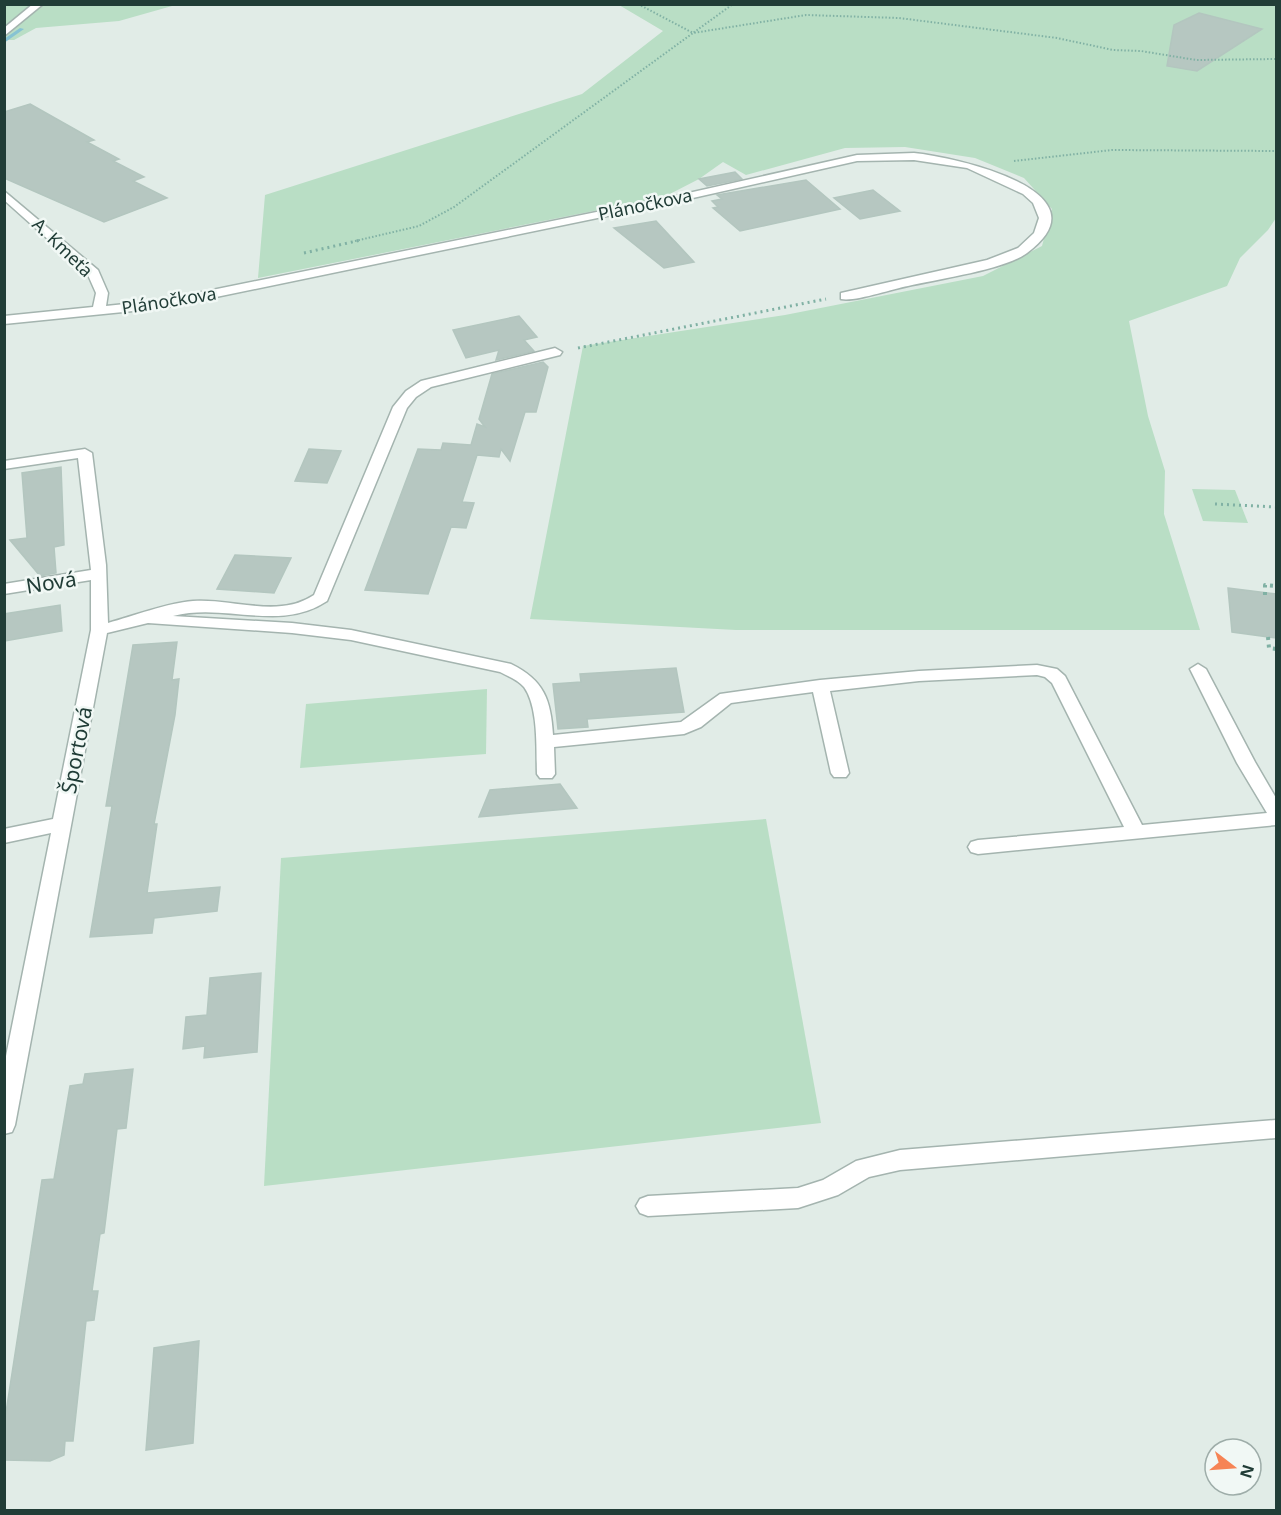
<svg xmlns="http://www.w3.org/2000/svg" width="1281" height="1515" font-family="'Noto Sans',sans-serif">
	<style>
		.green { fill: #b9dec5 }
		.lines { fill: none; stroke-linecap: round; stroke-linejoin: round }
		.stream { fill: #87c3d3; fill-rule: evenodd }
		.building { fill: #b6c7c1; stroke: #b3c6bf; stroke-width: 1.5 }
		.minor-casing { stroke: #a4b4af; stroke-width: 3 }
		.path-far2 { stroke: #80b1a4; stroke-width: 2; stroke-dasharray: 1.5 2; stroke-linecap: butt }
		.path-far1 { stroke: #80b1a4; stroke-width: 3; stroke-dasharray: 2 4; stroke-linecap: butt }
		.path { stroke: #80b1a4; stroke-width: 4; stroke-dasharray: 3 4.5; stroke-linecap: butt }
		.minor { fill: #fff; fill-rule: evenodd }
		.labels { text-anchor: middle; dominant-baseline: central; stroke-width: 5; stroke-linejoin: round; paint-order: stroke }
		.far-street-label { font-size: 18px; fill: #213d37; stroke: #f1f8f5 }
		.street-label { font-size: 21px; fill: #213d37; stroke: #f1f8f5 }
	</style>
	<rect width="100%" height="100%" fill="#e1ece7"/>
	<g class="green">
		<polygon points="170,4 172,6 119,21 36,28 14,40 5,40 4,5"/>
		<polygon points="619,5 1276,5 1276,218 1268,230 1240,258 1227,286 1129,321 1148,416 1165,471 1164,514 1200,630 736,630 530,619 583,346 785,315 983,276 1042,246 1052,209 1024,178 975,158 905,147 845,148 746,175 723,162 699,179 664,197 258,278 265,195 582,94 663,31"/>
		<polygon points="1192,489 1235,490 1248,523 1203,521"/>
		<polygon points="487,689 486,754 300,768 306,704"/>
		<polygon points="766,819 821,1123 264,1186 281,858"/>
	</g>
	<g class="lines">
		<polygon class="stream" points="20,28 24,29 4,43 4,39"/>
	</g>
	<g class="building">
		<polygon points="1199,13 1262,29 1197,71 1167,66 1174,25"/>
		<polygon points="30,104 94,140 87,142 119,159 113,161 144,177 133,181 167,198 104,222 4,178 4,112"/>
		<polygon points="735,172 742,179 707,186 699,179"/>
		<polygon points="806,180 840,209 740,231 713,208 718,207 712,201 722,199 717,195"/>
		<polygon points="873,190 900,211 860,219 834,198"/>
		<polygon points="656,221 694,262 664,268 614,228"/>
		<polygon points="519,316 537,337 524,340 534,351 496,360 499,350 466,358 453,330"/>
		<polygon points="543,362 548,367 536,412 525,412 510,461 501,449 499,457 477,455 462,502 474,503 466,528 451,527 428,594 365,590 418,449 441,450 443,443 471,445 477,424 485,427 479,419 492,374"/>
		<polygon points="309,449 341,451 327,483 295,481"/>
		<polygon points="61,467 64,545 54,547 56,573 40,576 10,540 27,538 22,473"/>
		<polygon points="235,555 291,558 274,593 217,589"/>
		<polygon points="1228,588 1276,594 1276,638 1232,632"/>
		<polygon points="60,605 62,631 4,641 4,614"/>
		<polygon points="177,642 172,680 179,679 175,715 154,824 157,824 147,893 220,887 217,911 154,918 152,933 90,937 112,806 106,806 133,645"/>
		<polygon points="676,668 684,712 587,719 588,727 558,729 553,684 581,682 580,674"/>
		<polygon points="560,784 577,808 479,817 490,790"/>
		<polygon points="261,973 257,1052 204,1058 205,1046 183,1049 186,1017 207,1015 210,978"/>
		<polygon points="133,1069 126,1128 117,1129 104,1233 100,1234 92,1291 98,1291 94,1320 86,1321 73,1441 65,1441 64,1455 50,1461 4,1460 4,1425 42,1180 54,1179 70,1086 83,1084 85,1074"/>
		<polygon points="199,1341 193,1443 146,1450 154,1348"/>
	</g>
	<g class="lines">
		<g class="minor-casing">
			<g id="minor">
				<polygon points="33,4 43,4 4,36 4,28"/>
				<path d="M914,153C954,157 1111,191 1027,253C1004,270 938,279 908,286C892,289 855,302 841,299V293L987,260L1018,248L1034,233L1039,218L1033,203L1023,194L967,168L914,160L857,161L675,202L163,308L4,324V316L93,307L96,293L88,275L4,200V191L98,270L108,293L106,306L163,300L675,196L857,155Z"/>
				<path d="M555,348L562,352L560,355L431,387L416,397L407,408L327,601C279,633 225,602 173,616L292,623L351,630L511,664C544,680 551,700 553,735L681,722L720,694L820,680L919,671L1037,665L1057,669L1065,676L1142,825L1267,813L1237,763L1190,669L1198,664L1206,669L1255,762L1276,798V825L978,854L971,852L968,847L971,842L978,840L1124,827L1052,683L1045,677L1037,675L919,681L830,691L849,773L846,777H834L831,773L813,692L731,703L701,727L684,734L554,747L555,774L552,778H540L537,774C536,750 539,708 524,687C518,680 508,676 500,672L351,640L292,633L148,623L107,633L15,1125L12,1132L4,1134V1066L51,833L4,843V829L53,819L91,630V580L4,594V584L91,570L78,458L4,469V461L85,449L92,453L106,565L108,623C133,616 167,603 193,601C233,598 278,619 314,595L393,407L406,391L421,381Z"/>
				<polygon points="1276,1120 1276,1138 900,1170 869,1177 838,1195 798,1208 648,1216 640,1213 636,1206 640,1199 648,1196 798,1188 823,1180 856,1161 900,1150"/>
			</g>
		</g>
		<g class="path-far2">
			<polyline points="638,4 693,33 733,4"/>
			<polyline points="1014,161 1112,150 1276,151"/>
			<polyline points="355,241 419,226 454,207 693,33 806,15 899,18 1057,38 1113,50 1141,51 1196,60 1276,59"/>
		</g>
		<g class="path-far1">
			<polyline points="304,253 361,240"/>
			<polyline points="578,348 826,299"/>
			<polyline points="1215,504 1276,507"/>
		</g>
		<g class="path">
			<polyline points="1265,595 1265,585 1276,586"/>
			<polyline points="1268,637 1269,648 1276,649"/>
		</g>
		<use href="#minor" class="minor"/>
	</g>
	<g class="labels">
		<g class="far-street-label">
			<text transform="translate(645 204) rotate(-12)">Plánočkova</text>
			<text transform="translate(63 247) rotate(44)">A. Kmeťa</text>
			<text transform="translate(169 300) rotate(-9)">Plánočkova</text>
		</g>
		<g class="street-label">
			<text transform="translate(51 582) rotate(-9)">Nová</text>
			<text transform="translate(76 750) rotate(-79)">Športová</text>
		</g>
	</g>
	<rect width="1281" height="1515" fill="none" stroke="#213d37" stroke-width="12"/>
	<g transform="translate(1233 1467) rotate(107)"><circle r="28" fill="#f1f8f5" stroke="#9eada9" stroke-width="1.5"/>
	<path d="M0-4.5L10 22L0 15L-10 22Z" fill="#f68455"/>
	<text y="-9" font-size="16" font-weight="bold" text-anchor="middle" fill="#213d37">N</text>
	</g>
</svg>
